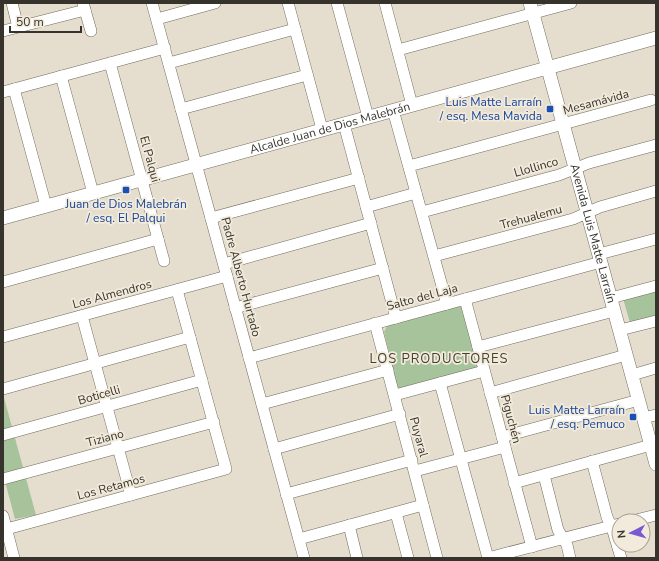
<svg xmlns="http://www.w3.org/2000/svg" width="659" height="561" font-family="'Nunito Sans',sans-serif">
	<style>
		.green { fill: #a7c39b }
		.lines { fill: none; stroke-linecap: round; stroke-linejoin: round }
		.minor-casing { stroke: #716b5d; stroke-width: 12 }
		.tertiary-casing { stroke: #716b5d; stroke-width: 14 }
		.minor { stroke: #fff; stroke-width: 11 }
		.tertiary { stroke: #fff; stroke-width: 13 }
		.transit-dot { fill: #1a4fb4; stroke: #f2ebdb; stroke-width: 1.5 }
		.labels { text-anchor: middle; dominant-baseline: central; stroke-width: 3.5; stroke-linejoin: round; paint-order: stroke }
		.transit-label { font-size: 12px; fill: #164399; stroke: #f2ebdb; text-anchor: end }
		.street-label { font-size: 12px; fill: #36332d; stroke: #f2ebdb }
		.neighbourhood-label { font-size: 13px; letter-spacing: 1px; fill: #443e31; stroke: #f2ebdb }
	</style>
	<rect width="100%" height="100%" fill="#e5dece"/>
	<g class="green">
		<polygon points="656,290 656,316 630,323 623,298"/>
		<polygon points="459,306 465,310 479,365 477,369 398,389 384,332 387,326"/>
		<polygon points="3,394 36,515 15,519 3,474"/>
	</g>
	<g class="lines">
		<g class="minor-casing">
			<g id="minor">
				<polyline points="12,3 18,27"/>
				<polyline points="83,3 91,31"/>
				<polyline points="152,3 304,558"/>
				<polyline points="288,3 322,129"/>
				<polyline points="337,3 368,117"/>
				<polyline points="385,3 412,105"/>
				<polyline points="157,19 215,3"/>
				<polyline points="3,31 85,10"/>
				<polyline points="398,50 571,3"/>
				<polyline points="110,63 164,261"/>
				<polyline points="169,63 295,29"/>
				<polyline points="61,76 93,193"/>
				<polyline points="14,89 46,206"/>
				<polyline points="3,92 165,48"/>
				<polyline points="181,109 307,75"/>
				<polyline points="393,110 447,304"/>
				<polyline points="344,124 396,318"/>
				<polyline points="409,166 651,100"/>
				<polyline points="366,207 416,193"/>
				<polyline points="422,212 559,175 589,163 656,145"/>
				<polyline points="211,218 359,178"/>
				<polyline points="599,254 656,239"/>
				<polyline points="434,256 573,219 600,207 656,191"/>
				<polyline points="224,264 371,223"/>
				<polyline points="3,282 158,239"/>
				<polyline points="611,298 656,286"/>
				<polyline points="465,299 532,547"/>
				<polyline points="235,308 383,268"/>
				<polyline points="82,316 131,495"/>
				<polyline points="375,323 437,558"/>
				<polyline points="620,330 656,321"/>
				<polyline points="3,337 227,276"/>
				<polyline points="478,347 614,311"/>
				<polyline points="249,358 601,262"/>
				<polyline points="632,375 656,368"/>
				<polyline points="440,383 488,558"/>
				<polyline points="3,389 190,337"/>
				<polyline points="490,393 626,355"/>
				<polyline points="395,395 484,371"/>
				<polyline points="262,404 388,370"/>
				<polyline points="643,418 656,415"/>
				<polyline points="3,435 202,380"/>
				<polyline points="502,437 639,400"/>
				<polyline points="274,449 400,414"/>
				<polyline points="592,461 607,517 613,531 621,558"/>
				<polyline points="415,471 505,447"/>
				<polyline points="544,475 558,530 567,545 570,558"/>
				<polyline points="3,479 214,422"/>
				<polyline points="514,483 651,445"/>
				<polyline points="286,494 412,460"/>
				<polyline points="396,513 408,558"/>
				<polyline points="3,516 14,558"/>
				<polyline points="632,521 656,515"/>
				<polyline points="349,525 357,558"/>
				<polyline points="3,530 226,469 177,290"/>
				<polyline points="299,539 423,505"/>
				<polyline points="488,558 619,524"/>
			</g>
		</g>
		<g class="tertiary-casing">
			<g id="tertiary">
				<path id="s1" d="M530,3L656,464"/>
				<path id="s2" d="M3,218L656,38"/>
			</g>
		</g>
		<use href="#minor" class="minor"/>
		<use href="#tertiary" class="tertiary"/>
	</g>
	<g class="transit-dot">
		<rect x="546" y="105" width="8" height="8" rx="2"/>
		<rect x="122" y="186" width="8" height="8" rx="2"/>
		<rect x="629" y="413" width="8" height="8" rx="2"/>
	</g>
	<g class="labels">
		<g class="transit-label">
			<text x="542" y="102">Luis Matte Larraín<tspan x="542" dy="14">/ esq. Mesa Mavida</tspan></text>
			<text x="126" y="204" text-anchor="middle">Juan de Dios Malebrán<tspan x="126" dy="14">/ esq. El Palqui</tspan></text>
			<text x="625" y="410">Luis Matte Larraín<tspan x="625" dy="14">/ esq. Pemuco</tspan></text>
		</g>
		<g class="street-label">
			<text transform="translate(596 102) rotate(-15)">Mesamávida</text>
			<text stroke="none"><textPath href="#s2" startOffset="339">Alcalde Juan de Dios Malebrán</textPath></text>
			<text transform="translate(150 159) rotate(75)">El Palqui</text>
			<text transform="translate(536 167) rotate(-16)">Llollinco</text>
			<text transform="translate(531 217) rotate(-15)">Trehualemu</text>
			<text stroke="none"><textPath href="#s1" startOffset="239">Avenida Luis Matte Larraín</textPath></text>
			<text transform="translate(241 277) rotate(75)">Padre Alberto Hurtado</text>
			<text transform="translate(112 294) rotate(-15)">Los Almendros</text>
			<text transform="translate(422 297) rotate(-15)">Salto del Laja</text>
			<text transform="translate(99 395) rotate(-16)">Boticelli</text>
			<text transform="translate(511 419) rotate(75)">Piguchén</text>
			<text transform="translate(419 437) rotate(75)">Puyaral</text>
			<text transform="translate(105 438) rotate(-15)">Tiziano</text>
			<text transform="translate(111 487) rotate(-15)">Los Retamos</text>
		</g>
		<g class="neighbourhood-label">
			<text x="439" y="359">LOS PRODUCTORES</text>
		</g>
	</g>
	<rect width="659" height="561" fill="none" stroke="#36332d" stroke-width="8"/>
	<g transform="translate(631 533) rotate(264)"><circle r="19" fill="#f2ebdb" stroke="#a7a195"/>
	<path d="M0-3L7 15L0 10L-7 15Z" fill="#7958d2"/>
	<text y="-6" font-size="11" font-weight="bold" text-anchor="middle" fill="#36332d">N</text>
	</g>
	<path d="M10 26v6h71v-6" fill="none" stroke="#36332d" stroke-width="2"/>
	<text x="16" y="26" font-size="12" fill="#36332d" stroke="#f2ebdb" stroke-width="3" paint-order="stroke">50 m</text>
</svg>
